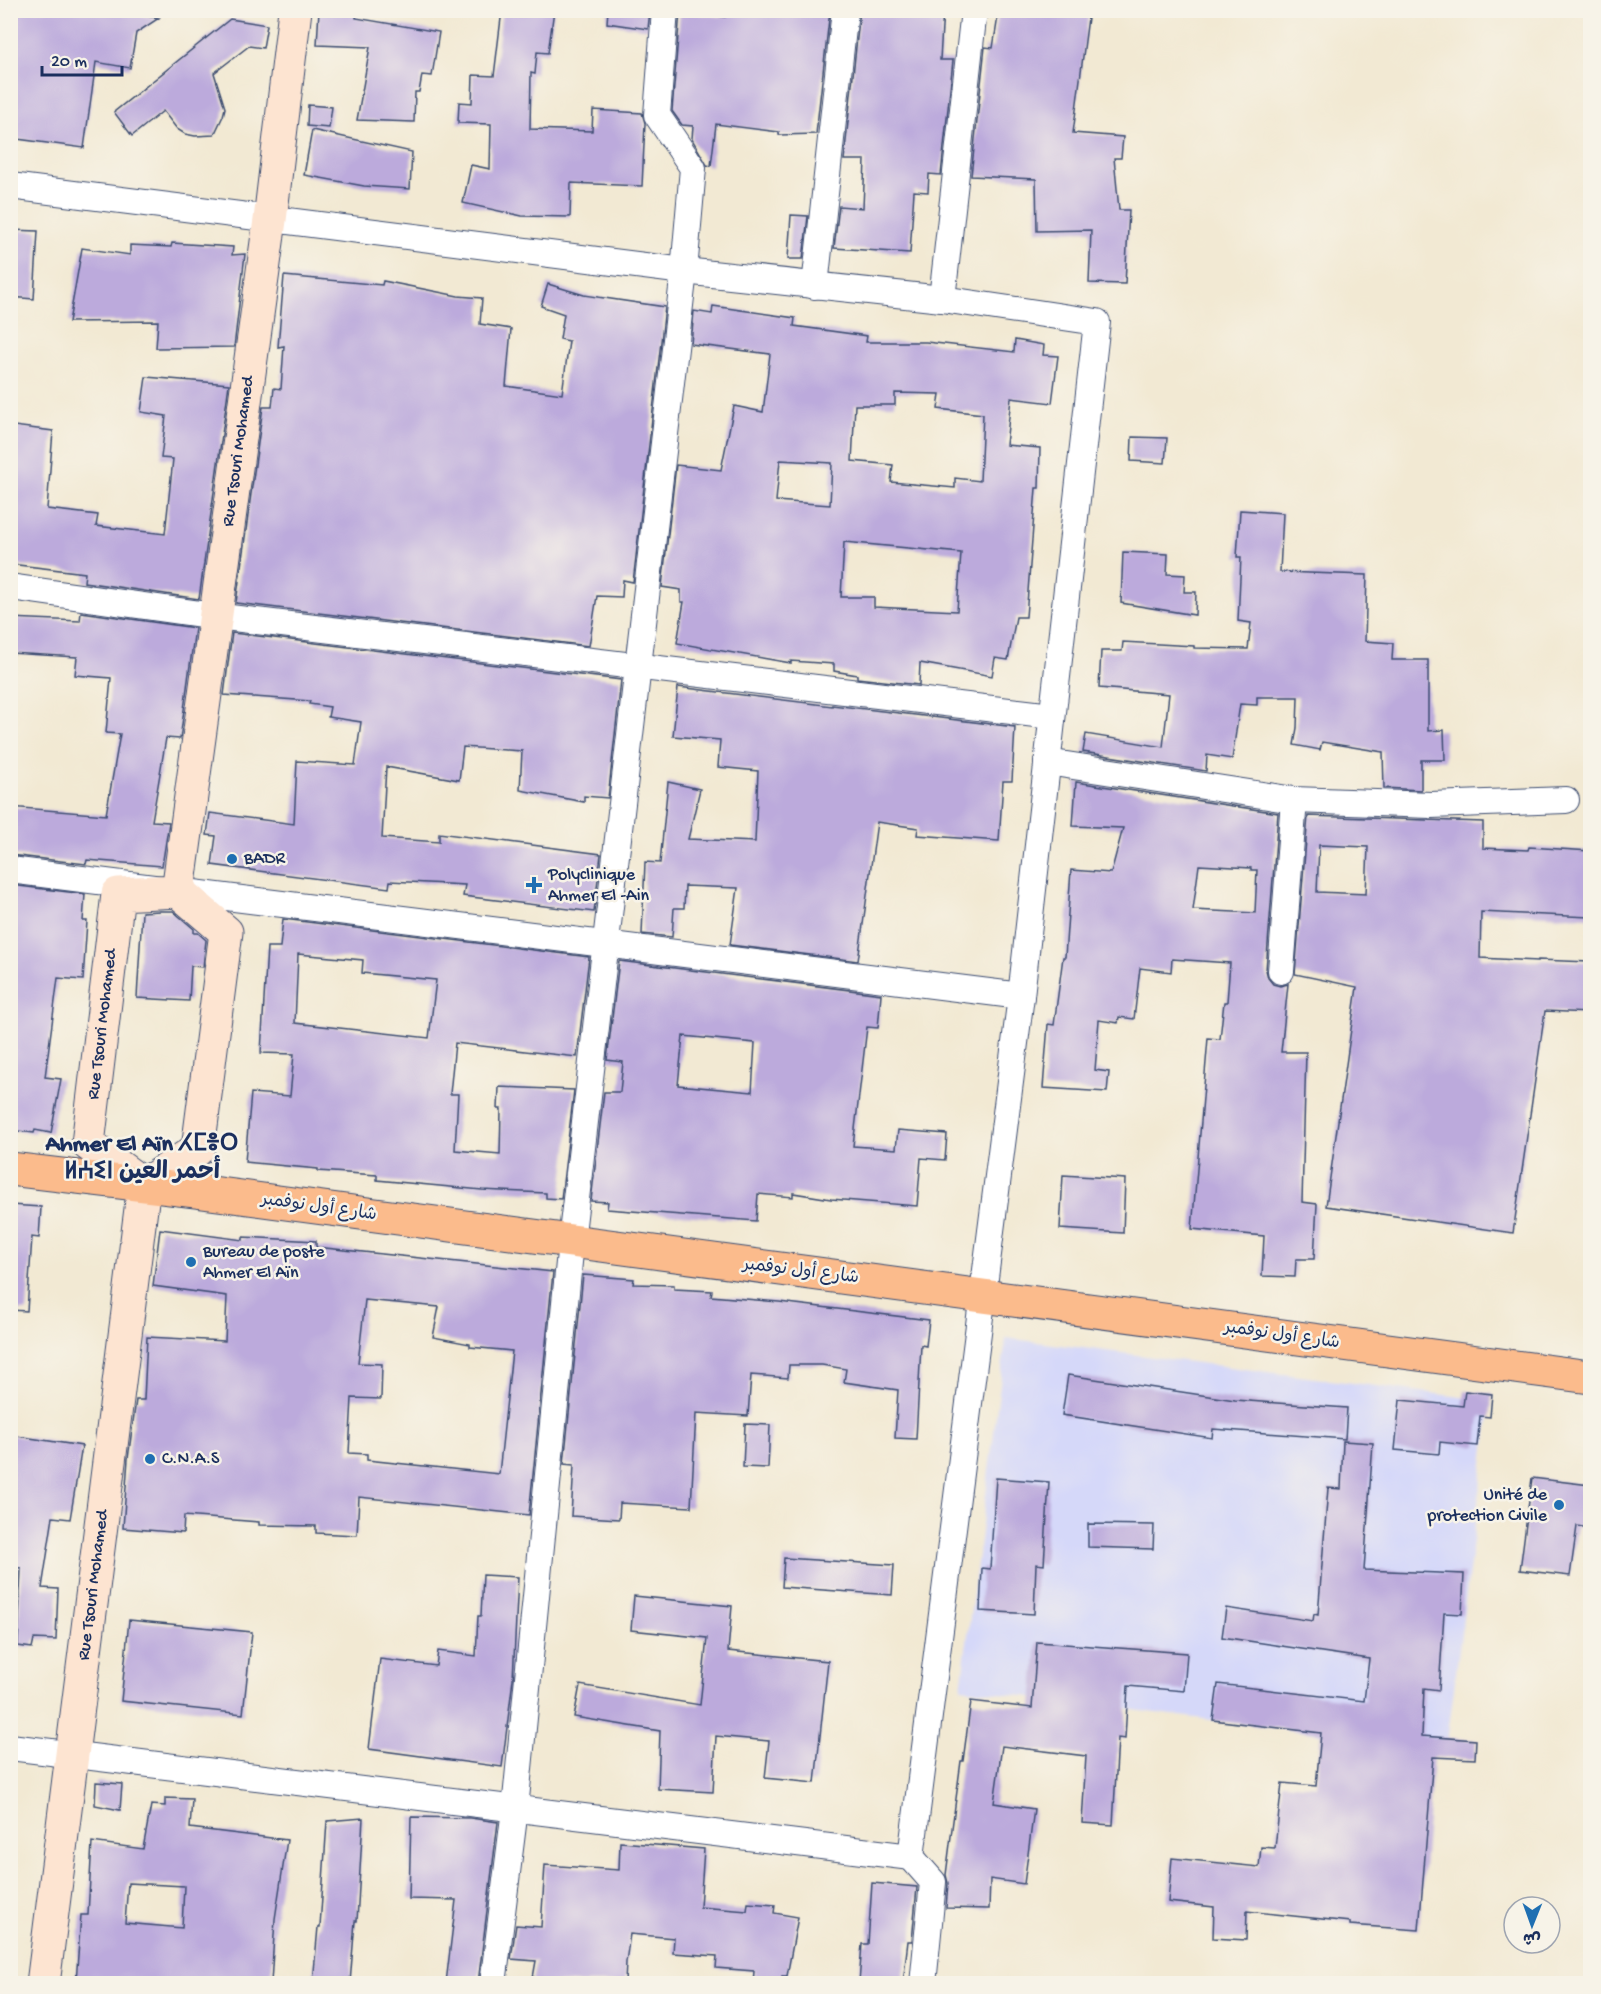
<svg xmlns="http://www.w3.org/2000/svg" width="1601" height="1994" font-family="'Gochi Hand','Playpen Sans Arabic','Noto Sans Tifinagh',sans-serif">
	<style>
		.built { fill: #d5d8f9 }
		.building { fill: #bcaadc; fill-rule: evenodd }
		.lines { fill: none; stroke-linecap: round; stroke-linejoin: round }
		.street-casing { stroke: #3b4b70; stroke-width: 28 }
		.secondary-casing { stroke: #3b4b70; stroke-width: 35 }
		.primary-casing { stroke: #3b4b70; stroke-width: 35 }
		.street { stroke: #fff; stroke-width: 26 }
		.secondary { stroke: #fde4d1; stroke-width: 33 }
		.primary { stroke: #fbbb8c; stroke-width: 33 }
		.poi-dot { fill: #1f6fb2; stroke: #f7f3e8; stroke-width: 2 }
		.labels { text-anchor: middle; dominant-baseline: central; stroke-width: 5; stroke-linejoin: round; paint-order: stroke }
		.street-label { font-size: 18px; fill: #1b2f5e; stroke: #f7f3e8 }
		.poi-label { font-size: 18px; fill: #1b2f5e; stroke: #f7f3e8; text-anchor: start }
		.district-label { font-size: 24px; font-weight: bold; fill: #1b2f5e; stroke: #f7f3e8 }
	</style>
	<rect width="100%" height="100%" fill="#f7f3e8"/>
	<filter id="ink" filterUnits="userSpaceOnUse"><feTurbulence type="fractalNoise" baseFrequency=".0167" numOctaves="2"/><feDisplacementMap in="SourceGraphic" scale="12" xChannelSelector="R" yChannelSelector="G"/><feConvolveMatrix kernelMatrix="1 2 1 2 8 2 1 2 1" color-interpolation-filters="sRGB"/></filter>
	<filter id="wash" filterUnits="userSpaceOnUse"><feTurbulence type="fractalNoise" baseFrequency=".008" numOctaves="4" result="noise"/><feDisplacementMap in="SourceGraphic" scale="24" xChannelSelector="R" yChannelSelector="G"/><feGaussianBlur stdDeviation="1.35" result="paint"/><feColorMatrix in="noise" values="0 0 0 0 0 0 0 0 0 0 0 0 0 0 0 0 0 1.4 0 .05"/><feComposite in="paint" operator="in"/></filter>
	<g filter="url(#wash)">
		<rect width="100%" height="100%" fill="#f2e9d3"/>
		<polygon class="built" points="1006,1338 1491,1401 1446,1750 961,1688"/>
		<g id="blocks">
			<g class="building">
				<polygon points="10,10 127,10 127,13 159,18 136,33 130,68 96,62 84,148 10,138"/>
				<polygon points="319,10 357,10 356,18 439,32 432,76 422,75 419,92 415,92 414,122 357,120 370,47 317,45"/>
				<polygon points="502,10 554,10 548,53 537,52 535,74 531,73 530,129 592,131 593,110 642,113 645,123 642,186 571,183 570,217 522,216 463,203 471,165 490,169 491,124 458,123 459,102 472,103 473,75 494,76"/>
				<polygon points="608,10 650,10 648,29 607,23"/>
				<polygon points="726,10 830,10 816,134 779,135 779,132 716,124 711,166 707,165 692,139 693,126 682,125 672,111 680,12 725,17"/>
				<polygon points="860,10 943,10 940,60 953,60 941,175 929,174 928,192 914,191 910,253 834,248 839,206 863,208 865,160 844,160"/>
				<polygon points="999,10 1089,10 1073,133 1123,137 1121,158 1114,158 1119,210 1129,210 1125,284 1089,283 1091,230 1037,231 1036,179 971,176 985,47 993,48"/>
				<polygon points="230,19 267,25 263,48 249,46 214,73 225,108 223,116 214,135 195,136 185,134 177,129 163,111 132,136 114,112"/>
				<polygon points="308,105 332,107 329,128 307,126"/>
				<polygon points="312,130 412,152 410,189 364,186 304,175"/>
				<polygon points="791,215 808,216 803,259 788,259"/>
				<polygon points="10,230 38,231 34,299 10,297"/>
				<polygon points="172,243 233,247 232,255 245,254 234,347 156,348 158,321 69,322 82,248 130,255 130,245 171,247"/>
				<polygon points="284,276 382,285 383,281 458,296 482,298 480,324 511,329 506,386 562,394 569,341 560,339 564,314 541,306 548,284 584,295 665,307 633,582 623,580 622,597 597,596 589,646 236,603 263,407 272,407 274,388 281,389 284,346 278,347"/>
				<path d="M713,306L795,318L794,326L867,336L866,342H926L1014,352L1015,340L1044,345L1043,355L1058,356L1052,403L1011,398L1006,445L1040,448L1039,488H1036L1026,617H1016L1008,660L995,658L992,676L920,663L919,685L857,678V675L834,671V664L791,661V663L677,643L684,602H681V590L662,587L676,465L721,470L734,406L763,412L770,354L691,344L694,311L712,314ZM895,393L940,394L938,409L983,414L980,481L955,478V488L891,482L893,465L852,461L855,405H895ZM780,460L832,463L830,505L776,501ZM844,542L961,553L957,611L874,607V597H841Z"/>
				<polygon points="146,377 229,384 199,599 84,582 85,573 10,564 10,478 14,426 53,431 47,509 98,515 96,526 165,534 173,459 161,458 166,416 141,412"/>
				<polygon points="1132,437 1167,438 1165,463 1131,461"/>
				<polygon points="1240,510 1283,513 1280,572 1367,575 1365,641 1393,643 1392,660 1428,660 1428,731 1444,730 1445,760 1421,760 1421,790 1384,788 1383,752 1322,742 1320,750 1294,745 1297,728 1298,697 1257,697 1257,705 1240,704 1232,759 1207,755 1206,771 1083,752 1086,734 1163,747 1169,694 1099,688 1101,651 1122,651 1123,642 1194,646 1194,648 1248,649 1251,623 1238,621 1241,557 1237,557"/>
				<polygon points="1123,552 1168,554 1167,574 1185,575 1184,592 1196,592 1195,615 1121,603"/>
				<polygon points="81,612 195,628 180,739 166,738 152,821 169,822 162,866 87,860 86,864 10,855 10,807 106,815 120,734 106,733 111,678 75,675 77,657 10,653 10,618 80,621"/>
				<polygon points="232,633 621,680 608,798 584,796 584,802 520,790 522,751 463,747 459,780 386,767 382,838 439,842 439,833 601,854 594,912 463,896 465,885 390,881 389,888 212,865 216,836 207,835 210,813 294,824 297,761 355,765 361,722 328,717 330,707 309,704 310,701 224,695"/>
				<polygon points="678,687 832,706 832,705 1015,727 1012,781 1003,781 999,841 917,835 918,828 877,822 858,961 730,945 738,888 685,886 684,908 674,908 672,937 642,934 645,862 660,863 668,782 700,789 688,839 755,842 758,771 718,767 720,740 673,736"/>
				<path d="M1076,782L1278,813L1266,970L1268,978L1273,984L1280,986L1288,984L1281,1052H1306L1302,1202L1317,1204L1314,1259H1296L1295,1277L1262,1276L1264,1236L1192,1229L1208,1038L1220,1039L1224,1002H1227L1230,963L1172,959L1171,972L1140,968L1134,1019L1119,1017L1118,1023L1099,1020L1095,1070L1109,1072L1107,1092L1043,1088L1048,1024L1054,1025L1063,957H1065L1071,870L1111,873L1123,828L1073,826ZM1199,865L1251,868V870H1257L1255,913L1193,910Z"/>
				<path d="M1308,816L1483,822V848L1528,850L1529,847L1590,851V917L1481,912L1480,958L1538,961V960L1590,962V1013L1545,1011L1513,1233L1326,1206L1357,987L1295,974ZM1319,845L1368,847L1366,894L1317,892Z"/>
				<polygon points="10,885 85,894 83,921 87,921 83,980 58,978 45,1077 61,1079 51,1133 35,1130 34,1133 10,1130"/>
				<polygon points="160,911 173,911 194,929 194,933 198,933 206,940 203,967 191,966 189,1001 137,998 142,912"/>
				<path d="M283,919L589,957L577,1057L455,1043L450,1094H458L455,1150L500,1154L501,1109H498L499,1087L574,1090L561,1199L546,1198V1193L482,1190L377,1180V1175L318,1171V1169L245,1162L251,1093L290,1096L294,1054L261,1053L267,947H280ZM298,954L363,960L362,973L436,980L429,1038L295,1023Z"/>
				<path d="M619,961L881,994L878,1028L867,1027L853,1146L896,1149L898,1130L947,1134L945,1160L921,1158L917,1206L831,1199L793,1193V1197L758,1194L756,1221L607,1209L608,1202L591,1201L604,1092H620L623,1062L607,1060ZM683,1036L755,1043L752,1092L678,1085Z"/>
				<polygon points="1063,1175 1125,1179 1123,1233 1060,1229"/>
				<polygon points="10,1205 41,1207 39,1238 32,1237 27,1311 10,1310"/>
				<path d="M160,1229L243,1240V1237L316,1241V1247L553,1272L529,1515L359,1497L357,1535L316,1533V1526L259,1525V1522L184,1516L183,1533L123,1528L128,1459L136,1400H144L147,1337L225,1341L227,1296L153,1286ZM365,1300L439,1307L433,1337L470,1344V1347L512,1351L499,1474L367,1460V1454L349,1453L352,1398L381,1399L382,1364L358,1363Z"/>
				<polygon points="583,1275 634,1279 633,1284 674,1285 674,1289 712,1291 711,1296 779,1302 929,1320 926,1346 921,1345 916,1439 895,1438 898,1390 844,1382 846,1369 822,1365 789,1365 788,1378 751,1375 748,1416 696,1413 691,1507 620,1503 619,1519 571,1516 574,1465 564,1464"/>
				<polygon points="1068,1375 1235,1400 1347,1408 1345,1439 1213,1429 1212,1438 1062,1415"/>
				<polygon points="1465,1391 1492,1394 1490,1417 1480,1416 1477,1446 1440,1442 1439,1454 1395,1450 1400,1400 1463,1406"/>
				<polygon points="745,1424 770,1425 768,1468 743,1467"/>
				<polygon points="10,1435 82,1446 70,1519 53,1517 42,1588 58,1589 56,1640 34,1639 32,1648 18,1646 21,1568 10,1567"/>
				<polygon points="1343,1441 1373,1443 1364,1570 1464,1574 1462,1614 1444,1613 1439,1690 1424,1688 1422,1736 1476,1740 1475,1759 1433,1757 1419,1930 1350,1925 1350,1922 1247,1911 1246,1940 1213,1938 1214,1907 1168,1902 1172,1858 1259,1867 1261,1847 1275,1848 1282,1783 1316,1786 1321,1733 1213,1720 1218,1684 1364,1701 1369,1659 1222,1637 1226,1608 1313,1621 1314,1614 1318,1615 1328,1488 1341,1489"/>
				<polygon points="996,1478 1049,1482 1044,1565 1036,1564 1034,1614 980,1611 982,1568 990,1569"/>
				<polygon points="1532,1478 1590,1485 1590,1528 1577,1526 1570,1576 1520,1570"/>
				<polygon points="1088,1524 1154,1525 1153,1549 1088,1547"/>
				<polygon points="784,1558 894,1565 892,1595 782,1587"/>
				<polygon points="483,1575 518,1577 513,1679 502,1767 369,1749 380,1659 436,1666 438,1651 476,1656 478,1616 481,1616"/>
				<polygon points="634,1596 732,1606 728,1651 828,1661 815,1783 765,1778 769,1741 716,1736 713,1792 658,1789 660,1731 574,1717 580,1685 700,1705 707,1638 631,1630"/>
				<polygon points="129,1620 252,1632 243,1714 121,1701"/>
				<polygon points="1037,1642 1187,1653 1184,1691 1128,1686 1125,1739 1118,1738 1113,1825 1082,1823 1086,1756 1002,1746 994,1803 1034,1809 1024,1884 990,1879 989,1909 946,1908 948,1883 946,1875 951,1836 961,1761 963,1761 971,1701 1032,1708"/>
				<polygon points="96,1782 122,1784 120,1810 95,1805"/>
				<path d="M165,1798L192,1799L190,1828L287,1840L275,1919L271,1983H154L99,1980V1983L76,1982L81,1915H88L92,1842L143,1849L151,1805L165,1806ZM128,1883L184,1886L182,1928L125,1923Z"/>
				<polygon points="411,1817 470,1818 498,1822 478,1983 446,1983 456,1900 409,1899"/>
				<polygon points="363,1818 357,1921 355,1921 350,1983 313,1983 318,1927 320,1927 327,1821"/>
				<polygon points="620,1842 704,1849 700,1907 747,1911 748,1903 775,1905 774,1913 798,1917 787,1976 782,1976 782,1983 753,1983 754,1971 716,1968 717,1956 673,1953 674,1938 630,1934 626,1962 625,1983 532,1983 536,1961 511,1959 516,1925 541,1927 545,1865 619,1870"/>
				<polygon points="872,1883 917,1887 912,1941 908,1941 903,1983 859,1983 862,1944 868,1944"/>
			</g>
		</g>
	</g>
	<g filter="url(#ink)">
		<use href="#blocks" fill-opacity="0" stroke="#3b4b70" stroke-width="1.5"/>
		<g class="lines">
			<g class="street-casing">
				<g id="street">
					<polyline points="10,186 684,271 942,299 1097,322 1021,996 911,1857 10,1747"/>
					<polyline points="815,286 845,10"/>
					<polyline points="942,299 974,10"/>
					<polyline points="10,587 215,616 1052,716"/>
					<polyline points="1047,762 1294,800 1431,805 1566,800"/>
					<polyline points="10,870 1021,996"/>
					<polyline points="1281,971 1294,800"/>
					<polyline points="911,1857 933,1882 923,1984"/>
					<polyline points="493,1984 515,1809 571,1242 684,271 693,168 657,115 665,10"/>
				</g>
			</g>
			<g class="secondary-casing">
				<g id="secondary">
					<path id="s1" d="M144,1185L88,1144L118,894L178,891L270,220L295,10"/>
					<path id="s2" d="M43,1984L144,1185L198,1149L226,932L178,891"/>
				</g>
			</g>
			<g class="primary-casing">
				<polyline id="primary" points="10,1169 196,1191 1590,1377"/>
			</g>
			<use href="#street" class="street"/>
			<use href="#secondary" class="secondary"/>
			<use href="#primary" class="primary"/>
		</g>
	</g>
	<g class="poi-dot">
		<circle cx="232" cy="859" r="6"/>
		<path d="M531 876h6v6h6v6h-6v6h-6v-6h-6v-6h6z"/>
		<circle cx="191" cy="1262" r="6"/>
		<circle cx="150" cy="1459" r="6"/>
		<circle cx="1559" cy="1505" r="6"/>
	</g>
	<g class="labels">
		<g class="street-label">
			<text stroke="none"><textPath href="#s1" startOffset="825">Rue Tsouri Mohamed</textPath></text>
			<text stroke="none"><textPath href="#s1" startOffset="190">Rue Tsouri Mohamed</textPath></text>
			<text transform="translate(319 1208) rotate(8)">شارع أول نوفمبر</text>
			<text transform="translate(801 1272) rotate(7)">شارع أول نوفمبر</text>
			<text transform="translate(1282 1336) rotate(8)">شارع أول نوفمبر</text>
			<text stroke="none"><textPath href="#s2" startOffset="402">Rue Tsouri Mohamed</textPath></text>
		</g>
		<g class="poi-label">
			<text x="244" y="859">BADR</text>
			<text x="548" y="875">Polyclinique<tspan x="548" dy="21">Ahmer El -Ain</tspan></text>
			<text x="203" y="1252">Bureau de poste<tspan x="203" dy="21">Ahmer El Aïn</tspan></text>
			<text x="162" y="1459">C.N.A.S</text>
			<text x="1547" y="1495" text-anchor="end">Unité de<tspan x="1547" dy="21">protection Civile</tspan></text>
		</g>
		<g class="district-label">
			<text x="142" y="1145">Ahmer El Aïn ⵃⵎⴻⵔ<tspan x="142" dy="28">ⵍⵄⵉⵏ أحمر العين</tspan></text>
		</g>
	</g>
	<rect width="1601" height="1994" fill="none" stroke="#f7f3e8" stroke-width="36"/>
	<g transform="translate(1532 1925) rotate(181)"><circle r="28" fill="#f7f3e8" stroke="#9fa5b1" stroke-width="1.5"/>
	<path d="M0-4.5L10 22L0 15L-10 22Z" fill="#1f6fb2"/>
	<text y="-9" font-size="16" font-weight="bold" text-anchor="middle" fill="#1b2f5e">ش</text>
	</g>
	<path d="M42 66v9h80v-9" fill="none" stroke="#1b2f5e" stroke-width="3"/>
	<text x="51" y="66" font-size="18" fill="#1b2f5e" stroke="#f7f3e8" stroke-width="4.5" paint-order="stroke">20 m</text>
</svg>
